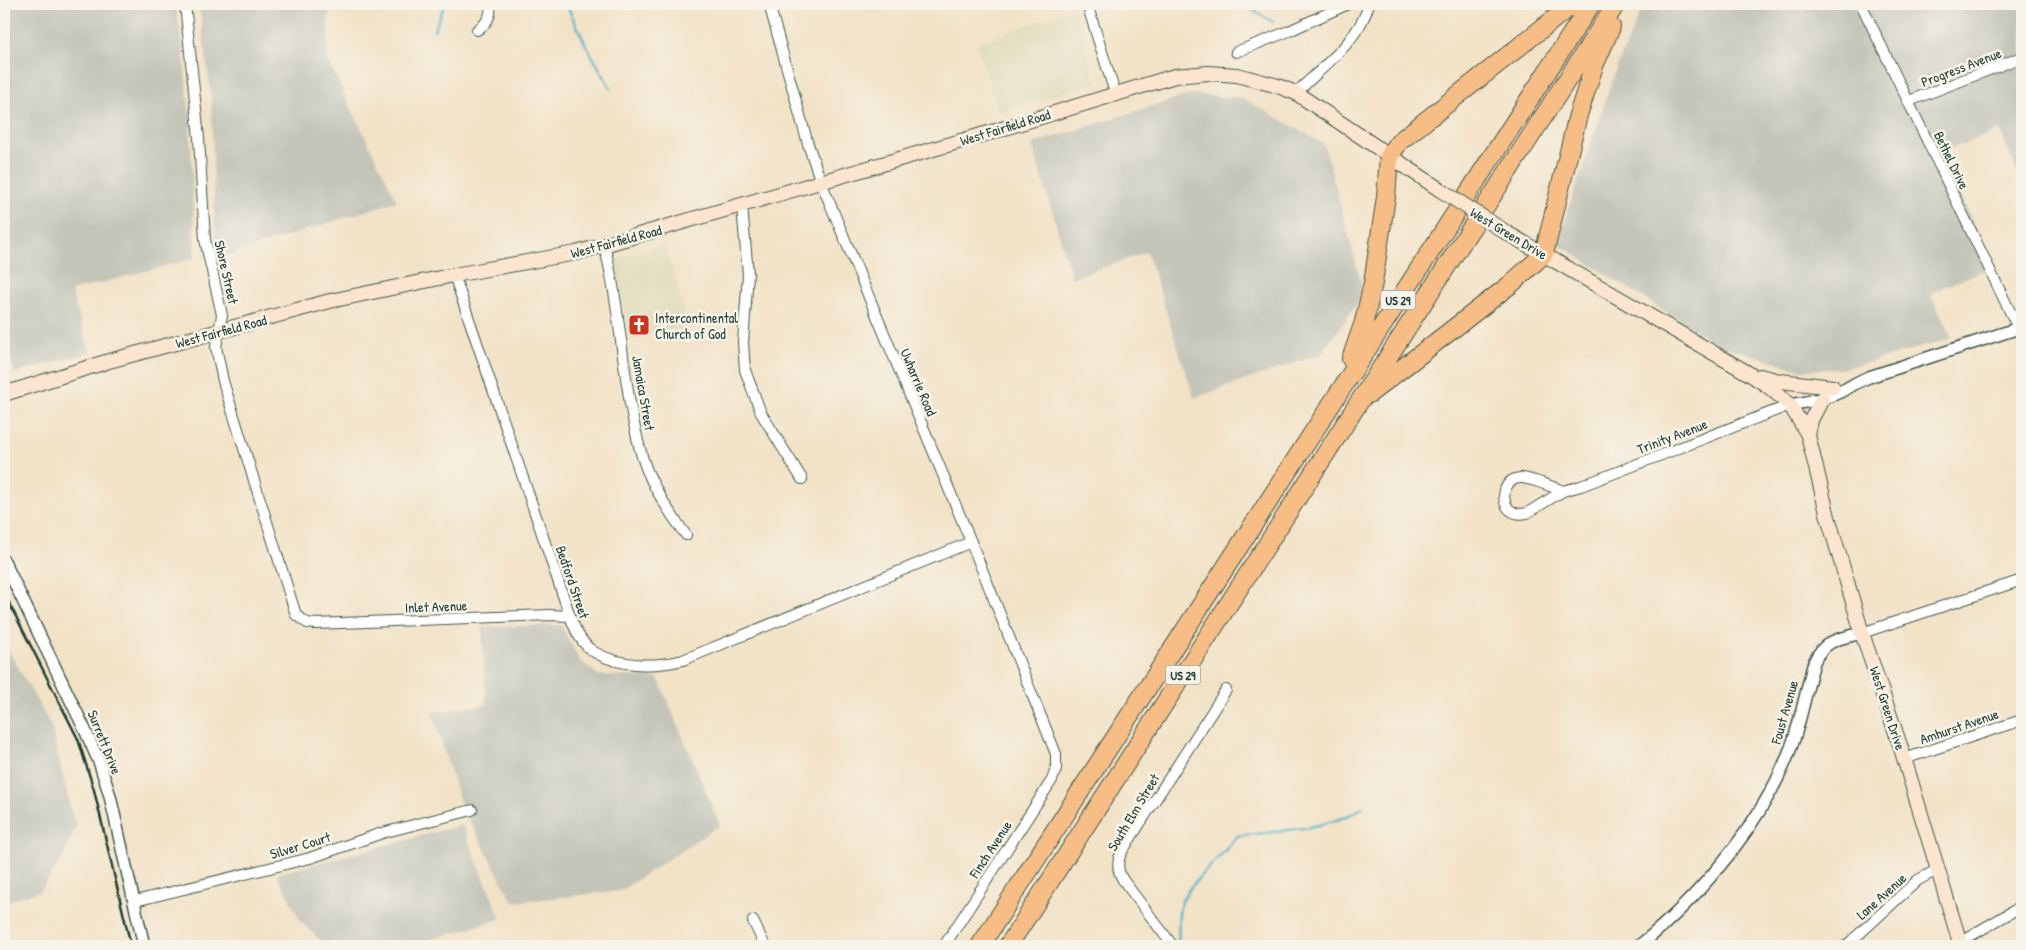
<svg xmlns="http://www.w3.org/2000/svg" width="2026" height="950" font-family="'Patrick Hand',sans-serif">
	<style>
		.built { fill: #e0dcbb }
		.industrial { fill: #c4c5b9 }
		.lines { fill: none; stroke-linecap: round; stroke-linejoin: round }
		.stream { stroke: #48afc7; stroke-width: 2.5 }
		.minor-casing { stroke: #3f564a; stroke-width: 12 }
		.tertiary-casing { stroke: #3f564a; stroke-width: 14 }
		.secondary-casing { stroke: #3f564a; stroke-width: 16 }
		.motorway-casing { stroke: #3f564a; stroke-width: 20 }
		.minor { stroke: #fff; stroke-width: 10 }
		.tertiary { stroke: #fff; stroke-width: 11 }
		.secondary { stroke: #fbe5cf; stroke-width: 14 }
		.motorway { stroke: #f6be86; stroke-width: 18 }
		.rail { stroke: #1f3d34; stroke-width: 2.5 }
		.secondary-bridge-casing { stroke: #3f564a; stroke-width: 16; stroke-linecap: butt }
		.secondary-bridge { stroke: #fbe5cf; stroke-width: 14 }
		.labels { text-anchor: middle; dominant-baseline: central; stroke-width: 5; stroke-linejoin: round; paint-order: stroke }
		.shield { fill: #f7f3e8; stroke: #60746a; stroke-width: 1 }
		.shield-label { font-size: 12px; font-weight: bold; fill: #1f3d34 }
		.street-label { font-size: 14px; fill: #1f3d34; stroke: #f7f3e8 }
		.poi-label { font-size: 14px; fill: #1f3d34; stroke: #f7f3e8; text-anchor: start }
	</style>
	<rect width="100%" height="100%" fill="#f7f3e8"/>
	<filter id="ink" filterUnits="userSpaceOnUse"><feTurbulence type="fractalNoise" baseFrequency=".02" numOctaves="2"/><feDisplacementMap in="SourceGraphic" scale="10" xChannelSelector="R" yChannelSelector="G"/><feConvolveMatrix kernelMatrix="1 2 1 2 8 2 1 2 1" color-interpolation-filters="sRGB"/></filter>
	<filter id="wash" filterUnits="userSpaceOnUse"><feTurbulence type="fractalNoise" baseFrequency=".0096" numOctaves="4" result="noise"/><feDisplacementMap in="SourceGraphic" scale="20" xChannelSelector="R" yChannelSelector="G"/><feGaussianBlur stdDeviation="1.12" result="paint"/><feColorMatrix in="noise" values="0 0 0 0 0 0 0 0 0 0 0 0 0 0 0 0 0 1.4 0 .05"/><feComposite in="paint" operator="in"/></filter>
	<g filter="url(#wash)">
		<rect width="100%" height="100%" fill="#f2e2c6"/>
		<g class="built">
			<polygon points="1075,9 1096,82 998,112 976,43"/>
			<polygon points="664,245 683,305 683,327 628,341 615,259"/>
		</g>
		<g class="industrial">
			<polygon points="4,4 175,4 183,49 190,117 195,258 71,291 90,352 15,373 4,338"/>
			<polygon points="199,4 329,4 327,59 397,201 216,259 211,97"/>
			<polygon points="1644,4 2022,4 2022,183 2000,130 1939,153 1994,266 1930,293 1952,338 1864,364 1840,369 1802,370 1717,344 1557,243 1617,66"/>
			<polygon points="1191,94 1242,98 1324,144 1364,294 1321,354 1194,398 1147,252 1072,278 1032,144"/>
			<polygon points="561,625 580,661 598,675 658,678 720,825 620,891 513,902 460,802 432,712 486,705 482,627"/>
			<polygon points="4,644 5,644 51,726 73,818 77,824 65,854 40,891 4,902"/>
			<polygon points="462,825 501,919 408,946 327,946 301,922 277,874"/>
		</g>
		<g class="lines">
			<g class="stream">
				<polyline points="566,4 586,45 611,89"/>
				<polyline points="1243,4 1273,22"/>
				<polyline points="434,30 445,4"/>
				<path d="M1178,943C1180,930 1176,914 1182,901C1195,876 1221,859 1237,836C1275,831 1331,830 1363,807"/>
			</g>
		</g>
	</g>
	<g filter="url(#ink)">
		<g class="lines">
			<g class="minor-casing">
				<g id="minor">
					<polyline points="185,4 199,138 205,240 222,315 216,347 223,381 296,615 307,623 315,624 550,615 570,616"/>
					<polyline points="769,4 808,144 821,182 971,542 1056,754 1056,769 1052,780 944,946"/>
					<polyline points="1087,4 1115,93"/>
					<polyline points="1861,4 2018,328"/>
					<path d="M477,30C487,23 492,16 490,4"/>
					<polyline points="1236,52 1289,31 1348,4"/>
					<path d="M1296,93C1322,67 1359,41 1369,4"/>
					<polyline points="1909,101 2022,57"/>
					<polyline points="742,206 748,274 743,343 745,370 761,413 802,479"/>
					<path d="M604,245C619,300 621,358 632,414C636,434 640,454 648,473C658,495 671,515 686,535"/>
					<path d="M454,275L570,616C575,630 582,646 596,653C622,667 655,667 683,660L971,542"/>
					<path d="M1563,491C1553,487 1533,479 1522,478C1497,477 1498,520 1527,513L1563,491L1581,486L1790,405"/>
					<polyline points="1862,633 2022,580"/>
					<polyline points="1904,759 2022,720"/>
					<polyline points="135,901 310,858 382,833 472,810"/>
					<polyline points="753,921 765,946"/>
					<polyline points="1960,942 2022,906"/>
					<path d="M1173,946L1123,880C1117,870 1117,863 1121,853L1226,690"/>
					<polyline points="1846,946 1918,880 1937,870"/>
				</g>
			</g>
			<g class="tertiary-casing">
				<g id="tertiary">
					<path d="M1790,405C1807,402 1825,399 1840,392C1850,387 1858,381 1869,377L2022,327"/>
					<polyline points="4,561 85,730 100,764 110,796 144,946"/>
					<path d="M1639,946C1702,895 1768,817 1794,739C1802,714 1807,687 1814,662C1825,639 1839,639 1862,633"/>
				</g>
			</g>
			<g class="secondary-casing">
				<g id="secondary">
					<polyline points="1507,233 1748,373 1768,386 1790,405 1808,435 1828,517 1862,633 1900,745 1961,946"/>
					<polyline points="1760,376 1780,381 1833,387"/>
					<polyline points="4,394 109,361 330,301 454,275 576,253 604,245 992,132 1175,76 1208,73 1237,75 1278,86 1296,93 1439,189"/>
					<polyline points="1808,435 1811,420 1822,399"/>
				</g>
			</g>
			<g class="motorway-casing">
				<g id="motorway">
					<polyline points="1351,359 1364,322 1373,283 1386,197 1389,156 1400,141 1573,4"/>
					<polyline points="1369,394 1511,284 1544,254 1578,115 1594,66 1611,27"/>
					<polyline points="980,946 1591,4"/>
					<polyline points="1008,946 1616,4"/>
				</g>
			</g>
			<use href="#minor" class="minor"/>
			<use href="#tertiary" class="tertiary"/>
			<use href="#secondary" class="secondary"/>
			<use href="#motorway" class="motorway"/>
			<polyline class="rail" points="4,593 78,739 94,790 131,946"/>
			<g class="secondary-bridge-casing">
				<polyline id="secondary-bridge" points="1439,189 1507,233"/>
			</g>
			<use href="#secondary-bridge" class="secondary-bridge"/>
		</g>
	</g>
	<defs>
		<g id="church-square" transform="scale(1.125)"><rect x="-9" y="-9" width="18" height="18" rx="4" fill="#c8321e" stroke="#f7f3e8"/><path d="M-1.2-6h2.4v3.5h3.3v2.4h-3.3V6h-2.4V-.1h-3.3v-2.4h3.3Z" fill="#fff"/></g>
	</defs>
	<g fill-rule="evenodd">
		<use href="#church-square" x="639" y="325"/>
	</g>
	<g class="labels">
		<g class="shield">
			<rect x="1380.5" y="290.5" width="35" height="19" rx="4"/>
			<rect x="1165.5" y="665.5" width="35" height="19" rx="4"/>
		</g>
		<g class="shield-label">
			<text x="1398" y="300">US 29</text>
			<text x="1183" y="675">US 29</text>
		</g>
		<g class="street-label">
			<text transform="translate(1961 67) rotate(-21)">Progress Avenue</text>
			<text transform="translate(1005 127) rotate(-17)">West Fairfield Road</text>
			<text transform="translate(1952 160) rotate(64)">Bethel Drive</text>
			<text transform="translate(1509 233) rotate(31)">West Green Drive</text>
			<text transform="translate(616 241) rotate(-15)">West Fairfield Road</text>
			<text transform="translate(227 272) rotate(77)">Shore Street</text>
			<text transform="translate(221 331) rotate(-15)">West Fairfield Road</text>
			<text transform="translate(919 382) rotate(67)">Uwharrie Road</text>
			<text transform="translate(644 393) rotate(80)">Jamaica Street</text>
			<text transform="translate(1672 436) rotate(-21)">Trinity Avenue</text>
			<text transform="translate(573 582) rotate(71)">Bedford Street</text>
			<text transform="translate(436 606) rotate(-2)">Inlet Avenue</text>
			<text transform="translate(1888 708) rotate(72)">West Green Drive</text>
			<text transform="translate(1784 712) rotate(-74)">Foust Avenue</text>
			<text transform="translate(1959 726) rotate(-19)">Amhurst Avenue</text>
			<text transform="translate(105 742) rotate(68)">Surrett Drive</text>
			<text transform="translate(1133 812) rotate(-59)">South Elm Street</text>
			<text transform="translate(300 845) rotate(-17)">Silver Court</text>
			<text transform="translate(990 849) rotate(-57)">Finch Avenue</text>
			<text transform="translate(1881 896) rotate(-42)">Lane Avenue</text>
		</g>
		<g class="poi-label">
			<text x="655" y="317">Intercontinental<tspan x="655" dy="16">Church of God</tspan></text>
		</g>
	</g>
	<rect width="2026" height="950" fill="none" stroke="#f7f3e8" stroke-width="20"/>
</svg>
